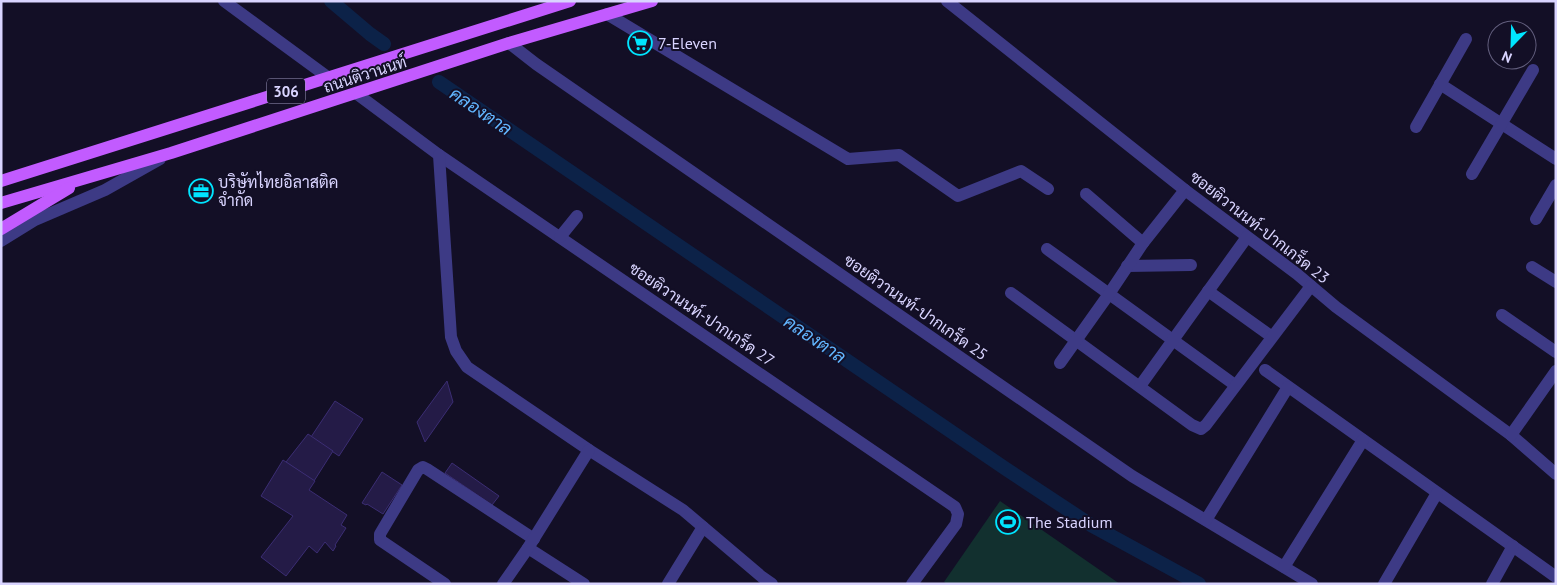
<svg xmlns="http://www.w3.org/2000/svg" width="1557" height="585" font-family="'PT Sans',Sarabun,sans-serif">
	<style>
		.green { fill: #12302f }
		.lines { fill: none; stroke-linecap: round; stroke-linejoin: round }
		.canal { stroke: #0c2248; stroke-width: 14 }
		.building { fill: #241b47; stroke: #3b2d73 }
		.minor { stroke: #3d3a85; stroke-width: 12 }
		.major { stroke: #c25bff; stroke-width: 12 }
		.labels { text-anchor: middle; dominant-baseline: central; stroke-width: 4; stroke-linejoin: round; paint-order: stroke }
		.shield { fill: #130f26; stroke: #9e99be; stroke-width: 1 }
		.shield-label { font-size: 15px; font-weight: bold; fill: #d9d4ff }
		.poi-label { font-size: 16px; fill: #d9d4ff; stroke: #130f26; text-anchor: start }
		.street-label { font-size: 16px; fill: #d9d4ff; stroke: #130f26 }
		.water-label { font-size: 18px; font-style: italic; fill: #62b6ff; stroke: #130f26 }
	</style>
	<rect width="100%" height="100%" fill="#130f26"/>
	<polygon class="green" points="1000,501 1120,584 947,584 944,582"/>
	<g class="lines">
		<g class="canal">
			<polyline points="331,1 370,34 384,44"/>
			<polyline points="439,82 1006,469 1091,525 1199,584"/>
		</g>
	</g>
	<g class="building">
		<polygon points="447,381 453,402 425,442 417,422"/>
		<polygon points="335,401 363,419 339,456 311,437"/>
		<polygon points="308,434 333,451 314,481 286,462"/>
		<polygon points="283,460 315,481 309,490 347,515 341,525 346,528 335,545 336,546 333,551 325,542 317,553 309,546 286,576 261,557 293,516 261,496"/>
		<polygon points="452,463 499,496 492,505 445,473"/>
		<polygon points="382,472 402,485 383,514 367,504 366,505 362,503"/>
	</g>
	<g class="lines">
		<g class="minor">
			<polyline points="224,1 329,78"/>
			<polyline points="947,1 1185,190 1297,274 1336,307 1511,435 1556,474"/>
			<polyline points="607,14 848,159 899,155 958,196 1021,171 1048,189"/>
			<polyline points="509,43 536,64 1132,476 1312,584"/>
			<polyline points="1440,84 1556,159"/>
			<polyline points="357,94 439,155 955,507 958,514 956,524 912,584"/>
			<polyline points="1416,127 1466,39"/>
			<polyline points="439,155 451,337 456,351 467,367 589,450 683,510 762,577 772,584"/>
			<polyline points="1472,174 1533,70"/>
			<polyline points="1086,194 1143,243"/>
			<polyline points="1536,219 1556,185"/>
			<polyline points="560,237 577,216"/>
			<polyline points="1,241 35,220 105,190 160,159"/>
			<polyline points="1047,249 1235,385"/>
			<polyline points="1127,266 1191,265"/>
			<polyline points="1532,267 1556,282"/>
			<polyline points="1208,291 1272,337"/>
			<polyline points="1011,293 1192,425 1201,429 1206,425 1311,286"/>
			<polyline points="1502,315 1556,352"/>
			<polyline points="1060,363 1109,294 1143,243 1185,190"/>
			<polyline points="1265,370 1556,577"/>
			<polyline points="1140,386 1247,237"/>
			<polyline points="1511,435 1556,371"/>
			<polyline points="1206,520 1288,387"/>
			<polyline points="528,548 584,584"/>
			<polyline points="1284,567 1363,440"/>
			<polyline points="445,584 380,540 380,534 418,470 423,467 427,469 534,539"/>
			<polyline points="503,584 528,548 589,450"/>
			<polyline points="668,584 703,527"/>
			<polyline points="1384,584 1437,493"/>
			<polyline points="1492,584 1513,546"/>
		</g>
		<g class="major">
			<polyline points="1,181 570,1"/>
			<polyline points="1,203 171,153 509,43 652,1"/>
			<polyline points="1,229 69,188"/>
		</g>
	</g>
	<defs>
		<g id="supermarket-ring" transform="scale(1.25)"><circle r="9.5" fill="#130f26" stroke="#00e5ff" stroke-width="1.5"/><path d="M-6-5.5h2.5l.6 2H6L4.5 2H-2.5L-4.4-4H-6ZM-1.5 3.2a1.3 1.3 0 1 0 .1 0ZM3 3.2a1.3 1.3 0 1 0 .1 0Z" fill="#00e5ff"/></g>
		<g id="office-ring" transform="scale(1.25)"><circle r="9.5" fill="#130f26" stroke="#00e5ff" stroke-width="1.5"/><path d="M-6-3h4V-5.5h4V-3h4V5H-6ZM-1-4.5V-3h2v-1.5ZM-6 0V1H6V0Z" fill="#00e5ff"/></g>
		<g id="stadium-ring" transform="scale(1.25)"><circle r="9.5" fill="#130f26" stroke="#00e5ff" stroke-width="1.5"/><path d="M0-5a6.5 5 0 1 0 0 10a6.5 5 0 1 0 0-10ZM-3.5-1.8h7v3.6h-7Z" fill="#00e5ff"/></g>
	</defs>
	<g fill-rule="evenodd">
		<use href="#supermarket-ring" x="640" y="43"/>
		<use href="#office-ring" x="201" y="191"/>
		<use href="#stadium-ring" x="1008" y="522"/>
	</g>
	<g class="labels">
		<rect class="shield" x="267" y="78.5" width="38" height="25" rx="4"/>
		<g class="shield-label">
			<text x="286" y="91">306</text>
		</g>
		<g class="poi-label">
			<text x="658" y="43">7-Eleven</text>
			<text x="218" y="182">บริษัทไทยอิลาสติค<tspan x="218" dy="18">จำกัด</tspan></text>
			<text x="1026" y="522">The Stadium</text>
		</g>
		<g class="street-label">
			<text transform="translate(365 74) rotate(-18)">ถนนติวานนท์</text>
			<text transform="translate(1260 227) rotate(38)">ซอยติวานนท์-ปากเกร็ด 23</text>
			<text transform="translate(916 307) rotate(35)">ซอยติวานนท์-ปากเกร็ด 25</text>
			<text transform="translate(702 314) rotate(34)">ซอยติวานนท์-ปากเกร็ด 27</text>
		</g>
		<g class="water-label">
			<text transform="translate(481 111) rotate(34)">คลองตาล</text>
			<text transform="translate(815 339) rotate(34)">คลองตาล</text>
		</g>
	</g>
	<rect width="1557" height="585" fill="none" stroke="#d9d4ff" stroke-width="5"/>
	<g transform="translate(1512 45) rotate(203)"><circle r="24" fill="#130f26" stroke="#625e7d"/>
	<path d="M0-4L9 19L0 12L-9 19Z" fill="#00e5ff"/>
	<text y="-8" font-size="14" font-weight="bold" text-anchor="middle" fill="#d9d4ff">N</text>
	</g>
</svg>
